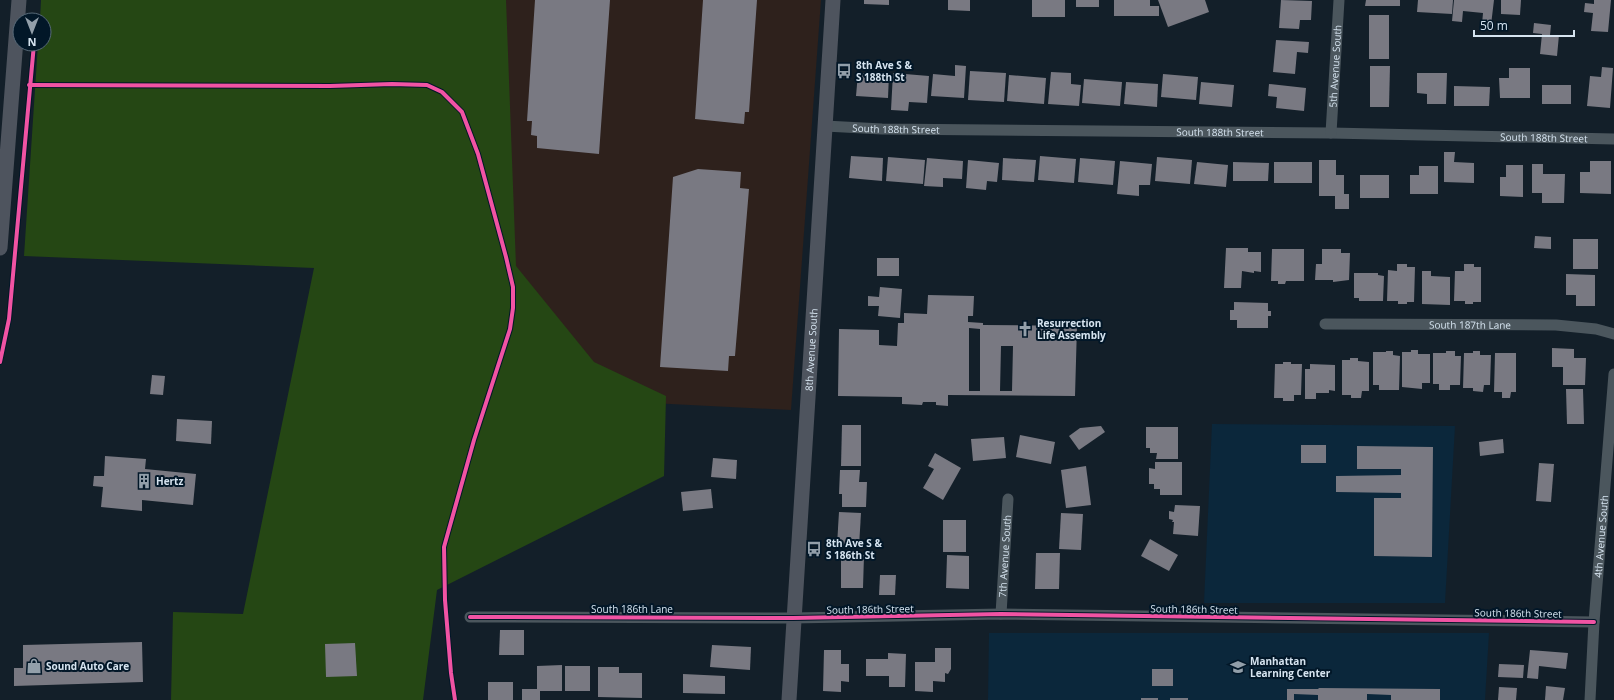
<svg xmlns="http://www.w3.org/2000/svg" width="1614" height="700" font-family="'Open Sans',sans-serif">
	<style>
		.built { fill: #0b273b }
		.industrial { fill: #2e211c }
		.green { fill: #254714 }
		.building { fill: #797982; fill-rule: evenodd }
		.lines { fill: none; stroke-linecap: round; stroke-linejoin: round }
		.street { stroke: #4b565d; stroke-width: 11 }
		.secondary { stroke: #4e545e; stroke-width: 15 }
		.cycleway-casing { stroke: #021728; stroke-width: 6 }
		.cycleway { stroke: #f153a3; stroke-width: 4 }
		.labels { text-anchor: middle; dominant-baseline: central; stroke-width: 4; stroke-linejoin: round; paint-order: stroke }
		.poi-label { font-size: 10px; font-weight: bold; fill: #d6e4f0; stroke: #021728; text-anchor: start }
		.street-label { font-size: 10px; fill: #d6e4f0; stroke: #021728 }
	</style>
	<rect width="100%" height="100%" fill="#131f29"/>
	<g class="built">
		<polygon points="1212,424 1455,426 1445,603 1204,603"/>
		<polygon points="989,633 1489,633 1485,700 988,700"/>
	</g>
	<polygon class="industrial" points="487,0 821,0 791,410 631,402 506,287"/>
	<polygon class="green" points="41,0 506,0 516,266 594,362 666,396 664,476 437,590 423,700 171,700 173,612 243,614 314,268 24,256 38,44 44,44 44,20 40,20"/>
	<g class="building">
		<polygon points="535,0 610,0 599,154 537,148 537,136 531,135 532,121 527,121"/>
		<polygon points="703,0 757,0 749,112 745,112 744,124 695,119"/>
		<polygon points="864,0 889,0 889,5 864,4"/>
		<polygon points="948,0 970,0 970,11 948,10"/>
		<rect x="1032" y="0" width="33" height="17"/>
		<rect x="1076" y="0" width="23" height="7"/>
		<polygon points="1114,0 1150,0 1150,6 1159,6 1159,16 1114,16"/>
		<polygon points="1158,0 1205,0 1209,12 1168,27"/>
		<polygon points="1281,0 1312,1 1311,20 1300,20 1299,29 1279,28"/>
		<polygon points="1366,0 1400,0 1400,6 1365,6"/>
		<polygon points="1418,0 1453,0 1452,14 1417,12"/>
		<polygon points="1454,0 1494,0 1491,25 1482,24 1483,13 1463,11 1462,22 1452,21"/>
		<polygon points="1501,0 1521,0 1520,15 1501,14"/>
		<polygon points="1594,0 1611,0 1608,32 1591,31 1593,13 1584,12 1585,3 1594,4"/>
		<rect x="1369" y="15" width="20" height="44"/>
		<polygon points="1534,23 1551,25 1550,35 1559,35 1557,56 1540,54 1542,34 1533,33"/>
		<polygon points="1276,40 1309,42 1308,53 1297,52 1295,74 1273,72"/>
		<polygon points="955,65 966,66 964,98 931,96 933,74 955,76"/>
		<polygon points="1370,66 1390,66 1389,107 1370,107"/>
		<polygon points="1602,67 1613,68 1610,108 1587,106 1590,76 1601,77"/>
		<polygon points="1509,68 1530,68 1530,98 1500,98 1499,78 1509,78"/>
		<polygon points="970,71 1006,73 1004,102 968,100"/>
		<polygon points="1051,72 1071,73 1071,84 1081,85 1079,106 1048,104"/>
		<polygon points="858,73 889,74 888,98 856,96"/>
		<polygon points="893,73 929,76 927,103 909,102 908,111 891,110"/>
		<polygon points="1417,73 1447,73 1446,104 1427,104 1427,94 1417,93"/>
		<polygon points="1163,74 1198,77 1196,100 1161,97"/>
		<polygon points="1009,75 1046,78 1044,104 1007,101"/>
		<polygon points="1084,79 1122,82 1120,106 1082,103"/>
		<polygon points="1126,82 1158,84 1157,107 1124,104"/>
		<polygon points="1201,82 1234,85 1232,107 1199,104"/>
		<polygon points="1269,84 1306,88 1304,111 1276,108 1277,97 1268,96"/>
		<rect x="1542" y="85" width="29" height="19"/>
		<polygon points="1454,86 1490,87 1489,106 1454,106"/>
		<polygon points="1444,152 1455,152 1454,162 1474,163 1474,183 1444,182"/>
		<polygon points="851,156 883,158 882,181 849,178"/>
		<polygon points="1040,156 1076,159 1074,183 1038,180"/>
		<polygon points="888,157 925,160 923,184 886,181"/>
		<polygon points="1157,157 1192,160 1190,184 1155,181"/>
		<polygon points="927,158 963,161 962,179 943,178 943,187 924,186"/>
		<polygon points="1003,158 1036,160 1034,182 1002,180"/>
		<polygon points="1080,158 1115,161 1113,185 1078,182"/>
		<polygon points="968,160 999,163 997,182 987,181 986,190 966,188"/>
		<polygon points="1319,160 1336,160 1336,175 1344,175 1344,194 1349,194 1349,209 1335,209 1335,196 1319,196"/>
		<polygon points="1120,161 1152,164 1150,185 1139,185 1139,196 1117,194"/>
		<polygon points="1590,161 1611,161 1611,194 1580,193 1580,172 1590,172"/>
		<polygon points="1197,162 1228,165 1226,187 1194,184"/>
		<polygon points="1233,162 1269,163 1268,181 1233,181"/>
		<rect x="1274" y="162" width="38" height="21"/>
		<polygon points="1532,164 1543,164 1543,174 1565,174 1564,203 1542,203 1542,193 1532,193"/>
		<polygon points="1506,165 1523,165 1523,197 1500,196 1500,177 1506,177"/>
		<polygon points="1419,166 1438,166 1438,194 1410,194 1410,175 1419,175"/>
		<polygon points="698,169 741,172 740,188 749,189 735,356 729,356 728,371 660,367 673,177"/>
		<rect x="1360" y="175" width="29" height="23"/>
		<polygon points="1535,236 1551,237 1551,249 1534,248"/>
		<rect x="1573" y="239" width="25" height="30"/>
		<polygon points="1226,248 1248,248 1248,252 1261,252 1261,272 1254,271 1254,273 1242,271 1241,288 1224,288"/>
		<polygon points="1272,249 1304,249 1304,281 1286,281 1285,284 1278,284 1278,281 1271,281"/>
		<polygon points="1322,249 1341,249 1341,253 1350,253 1349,280 1333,282 1333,280 1315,280 1316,264 1322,264"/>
		<rect x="877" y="258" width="22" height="18"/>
		<polygon points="1397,264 1407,264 1407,267 1415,267 1414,302 1407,302 1407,304 1398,304 1398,301 1387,301 1388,270 1397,271"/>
		<polygon points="1464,264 1474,264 1474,267 1481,267 1481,302 1473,302 1473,304 1465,304 1465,301 1454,301 1455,271 1464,271"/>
		<polygon points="1422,271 1431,271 1431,276 1450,277 1450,305 1422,304"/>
		<polygon points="1354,273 1378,273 1378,275 1384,276 1383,301 1359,301 1359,298 1354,298"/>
		<polygon points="1566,274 1595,275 1595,306 1576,306 1576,295 1566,295"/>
		<polygon points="880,287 902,289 900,318 878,316 879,306 868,306 868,296 879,297"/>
		<path d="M928,295L974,296L973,316H968V322L983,323V325L1077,326L1075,396L948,395V406L936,405V402H923L922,405L902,404V397L838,396L839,329L879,330V345L897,346L898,323H904V313L927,314ZM969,328L980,329V391H969ZM1001,346H1013L1012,391H1000Z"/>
		<polygon points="1234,302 1268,303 1268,311 1271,311 1271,316 1268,316 1268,328 1237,328 1237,320 1230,320 1230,310 1234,310"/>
		<polygon points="1552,348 1574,349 1574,358 1586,358 1585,385 1563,385 1563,367 1552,367"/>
		<polygon points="1411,350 1418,350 1418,354 1430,354 1430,383 1422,383 1422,389 1402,387 1402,352 1411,352"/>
		<polygon points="1386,351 1393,351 1393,355 1400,356 1399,390 1379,390 1379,385 1373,385 1373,352 1386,352"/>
		<polygon points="1446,351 1455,351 1455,356 1461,356 1460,385 1450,385 1450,390 1439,390 1439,384 1433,384 1433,353 1446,353"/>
		<polygon points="1473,351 1480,351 1480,355 1491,355 1490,385 1484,385 1483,392 1473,391 1473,388 1463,388 1464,353 1473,353"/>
		<polygon points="1495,353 1516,353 1516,392 1511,392 1510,398 1502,398 1502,392 1494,392"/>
		<polygon points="1350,358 1358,358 1358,361 1369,362 1369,391 1362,391 1361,398 1351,398 1351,395 1342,395 1342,360 1350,360"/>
		<polygon points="1283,362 1291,362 1291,364 1302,364 1301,395 1294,395 1294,401 1283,401 1283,398 1274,398 1275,364 1283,364"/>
		<polygon points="1310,364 1335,365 1335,391 1329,390 1329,393 1316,393 1316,399 1305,399 1305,369 1310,369"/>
		<polygon points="152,375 165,376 163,395 150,394"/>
		<polygon points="1566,389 1583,389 1584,424 1567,424"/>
		<polygon points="177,419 212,421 211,444 176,441"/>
		<polygon points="842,425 861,425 861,466 841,466"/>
		<polygon points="1101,426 1105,432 1079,450 1069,436 1080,428"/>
		<polygon points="1146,427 1178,427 1178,459 1156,459 1157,453 1150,453 1150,448 1146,448"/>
		<polygon points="1020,435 1055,442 1051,464 1016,457"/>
		<polygon points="1004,437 1006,458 973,461 971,439"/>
		<polygon points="1503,439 1504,453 1480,456 1479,442"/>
		<rect x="1301" y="445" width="25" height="18"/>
		<polygon points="1357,446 1433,447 1432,557 1374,556 1374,498 1401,498 1401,493 1336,492 1336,476 1401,475 1401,469 1357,469"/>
		<polygon points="935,453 961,468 943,500 923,488 934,469 928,466"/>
		<polygon points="105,456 146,459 145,469 196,474 193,505 142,500 142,511 101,507 103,487 93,486 94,476 104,476"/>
		<polygon points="713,458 737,460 736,479 711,477"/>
		<polygon points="1155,462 1182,462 1182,495 1160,495 1160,489 1154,489 1154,484 1149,484 1149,468 1155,469"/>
		<polygon points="1539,463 1554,464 1551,502 1536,501"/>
		<polygon points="1086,466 1091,505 1066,508 1061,470"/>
		<polygon points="840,470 860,470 859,482 867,482 866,507 842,507 842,494 839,494"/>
		<polygon points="711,489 713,508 683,511 681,492"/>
		<polygon points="1175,505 1200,506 1198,536 1173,534 1174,522 1172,522 1173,520 1169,519 1169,511 1174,512"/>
		<polygon points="839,512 861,513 859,547 837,545"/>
		<polygon points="1061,513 1083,514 1081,550 1059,549"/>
		<rect x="943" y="520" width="23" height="32"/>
		<polygon points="1150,539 1178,555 1169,571 1141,556"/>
		<polygon points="1036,553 1060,553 1059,589 1035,589"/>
		<polygon points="841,555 864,555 863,588 841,588"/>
		<polygon points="947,555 969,556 969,589 946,588"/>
		<polygon points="880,575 896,575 895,595 879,595"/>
		<polygon points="500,630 524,630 524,655 499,655"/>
		<polygon points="142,642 143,682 14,686 14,668 23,668 23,645"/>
		<polygon points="355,643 357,676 326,677 325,644"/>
		<polygon points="712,645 751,647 750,670 710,667"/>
		<polygon points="935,648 951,648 951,669 948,674 945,673 945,682 933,681 933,692 915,691 915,662 935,662"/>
		<polygon points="824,650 841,650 841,664 849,664 849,682 841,681 841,692 823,691"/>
		<polygon points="1530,650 1568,653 1566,669 1539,666 1538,679 1527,678"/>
		<polygon points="888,653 906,654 905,687 889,687 889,676 866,676 866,659 888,659"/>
		<polygon points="1499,664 1524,665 1523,678 1498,677"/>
		<polygon points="562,665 562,691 540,691 540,700 522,700 522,689 537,689 537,666"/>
		<rect x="565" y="666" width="25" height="25"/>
		<polygon points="598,667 619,667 619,673 642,673 642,698 598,697"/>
		<rect x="1152" y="669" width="21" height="17"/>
		<polygon points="683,674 725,676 725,694 683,693"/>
		<rect x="488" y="682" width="25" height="18"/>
		<polygon points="1546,686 1565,688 1563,700 1545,700"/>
		<polygon points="1499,687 1517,688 1516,700 1498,700"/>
		<polygon points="1319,688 1440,689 1440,700 1391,700 1391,695 1367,694 1367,700 1318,700 1318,695 1294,694 1294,700 1287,700 1287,689 1318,689"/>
		<rect x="1141" y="698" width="17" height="2"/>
		<rect x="1170" y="698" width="18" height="2"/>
	</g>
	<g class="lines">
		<g class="street">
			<path id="s1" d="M825,126L882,129L1331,133L1614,139"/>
			<path id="s2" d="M1331,133L1339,0"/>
			<path id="s3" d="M1325,324L1556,325L1596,329L1614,334"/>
			<path id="s4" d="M1001,614L1008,499"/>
			<polyline points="470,617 793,618 1001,614 1594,622"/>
			<path id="s5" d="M1590,700L1594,622L1614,374"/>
		</g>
		<g class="secondary">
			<polyline points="0,248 19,0"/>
			<path id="s6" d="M789,700L833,0"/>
		</g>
		<g class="cycleway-casing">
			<g id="cycleway">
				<polyline points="29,85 330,86 392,84 427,85 442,92 462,112 478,154 506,257 513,287 513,308 510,329 474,440 444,547 445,600 451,673 455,700"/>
				<polyline points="0,362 9,319 34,44"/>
				<polyline points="470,617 793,618 1001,614 1594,622"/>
			</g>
		</g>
		<use href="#cycleway" class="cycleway"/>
	</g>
	<defs>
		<g id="bus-bare" transform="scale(1.2)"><path d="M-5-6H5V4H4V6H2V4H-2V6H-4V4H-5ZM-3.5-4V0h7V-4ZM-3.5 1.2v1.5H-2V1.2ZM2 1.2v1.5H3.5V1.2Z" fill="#929faa" stroke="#021728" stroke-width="2.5" paint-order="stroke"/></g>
		<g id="church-bare" transform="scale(1.2)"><path d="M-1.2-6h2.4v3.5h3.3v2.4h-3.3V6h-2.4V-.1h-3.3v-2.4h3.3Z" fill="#929faa" stroke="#021728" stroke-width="2.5" paint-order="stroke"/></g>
		<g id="building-bare" transform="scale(1.2)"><path d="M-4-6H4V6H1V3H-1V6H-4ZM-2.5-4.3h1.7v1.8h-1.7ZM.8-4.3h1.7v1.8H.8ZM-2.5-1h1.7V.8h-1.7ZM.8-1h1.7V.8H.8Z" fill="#929faa" stroke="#021728" stroke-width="2.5" paint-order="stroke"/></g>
		<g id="shop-bare" transform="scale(1.2)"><path d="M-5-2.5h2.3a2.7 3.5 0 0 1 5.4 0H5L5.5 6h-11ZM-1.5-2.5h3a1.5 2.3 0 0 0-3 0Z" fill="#929faa" stroke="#021728" stroke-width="2.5" paint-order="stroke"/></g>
		<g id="school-bare" transform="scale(1.2)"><path d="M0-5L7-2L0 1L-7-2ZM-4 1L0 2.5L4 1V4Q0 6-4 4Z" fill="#929faa" stroke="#021728" stroke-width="2.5" paint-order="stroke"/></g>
	</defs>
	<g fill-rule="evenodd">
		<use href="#bus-bare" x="844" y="71"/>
		<use href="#church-bare" x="1025" y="329"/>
		<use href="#building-bare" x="144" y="481"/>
		<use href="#bus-bare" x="814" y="549"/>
		<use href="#shop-bare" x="34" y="666"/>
		<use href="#school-bare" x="1238" y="667"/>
	</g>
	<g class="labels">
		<g class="poi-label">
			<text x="856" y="65">8th Ave S &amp;<tspan x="856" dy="12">S 188th St</tspan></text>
			<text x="1037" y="323">Resurrection<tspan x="1037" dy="12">Life Assembly</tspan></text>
			<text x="156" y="481">Hertz</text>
			<text x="826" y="543">8th Ave S &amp;<tspan x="826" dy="12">S 186th St</tspan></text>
			<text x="1250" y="661">Manhattan<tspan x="1250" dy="12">Learning Center</tspan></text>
			<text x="46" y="666">Sound Auto Care</text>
		</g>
		<g class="street-label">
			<text stroke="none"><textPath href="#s2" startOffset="67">5th Avenue South</textPath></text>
			<text stroke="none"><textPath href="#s1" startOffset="71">South 188th Street</textPath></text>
			<text stroke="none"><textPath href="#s1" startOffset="395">South 188th Street</textPath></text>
			<text stroke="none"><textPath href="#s1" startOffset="719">South 188th Street</textPath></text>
			<text stroke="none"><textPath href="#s3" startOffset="145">South 187th Lane</textPath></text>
			<text stroke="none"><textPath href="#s6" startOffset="351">8th Avenue South</textPath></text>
			<text stroke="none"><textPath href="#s5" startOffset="164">4th Avenue South</textPath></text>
			<text stroke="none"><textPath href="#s4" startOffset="58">7th Avenue South</textPath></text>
			<text x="632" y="609">South 186th Lane</text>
			<text transform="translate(870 609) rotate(-1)">South 186th Street</text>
			<text transform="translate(1194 609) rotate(1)">South 186th Street</text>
			<text transform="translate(1518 613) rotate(1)">South 186th Street</text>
		</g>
	</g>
	<g transform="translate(32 32) rotate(180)"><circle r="19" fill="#021728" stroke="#576978"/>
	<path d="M0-3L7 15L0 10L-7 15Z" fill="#929faa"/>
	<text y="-6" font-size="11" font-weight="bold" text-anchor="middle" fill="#d6e4f0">N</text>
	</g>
	<path d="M1474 30v6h100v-6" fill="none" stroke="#d6e4f0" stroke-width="2"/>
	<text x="1480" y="30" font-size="12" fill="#d6e4f0" stroke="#021728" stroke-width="3" paint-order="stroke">50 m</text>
</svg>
